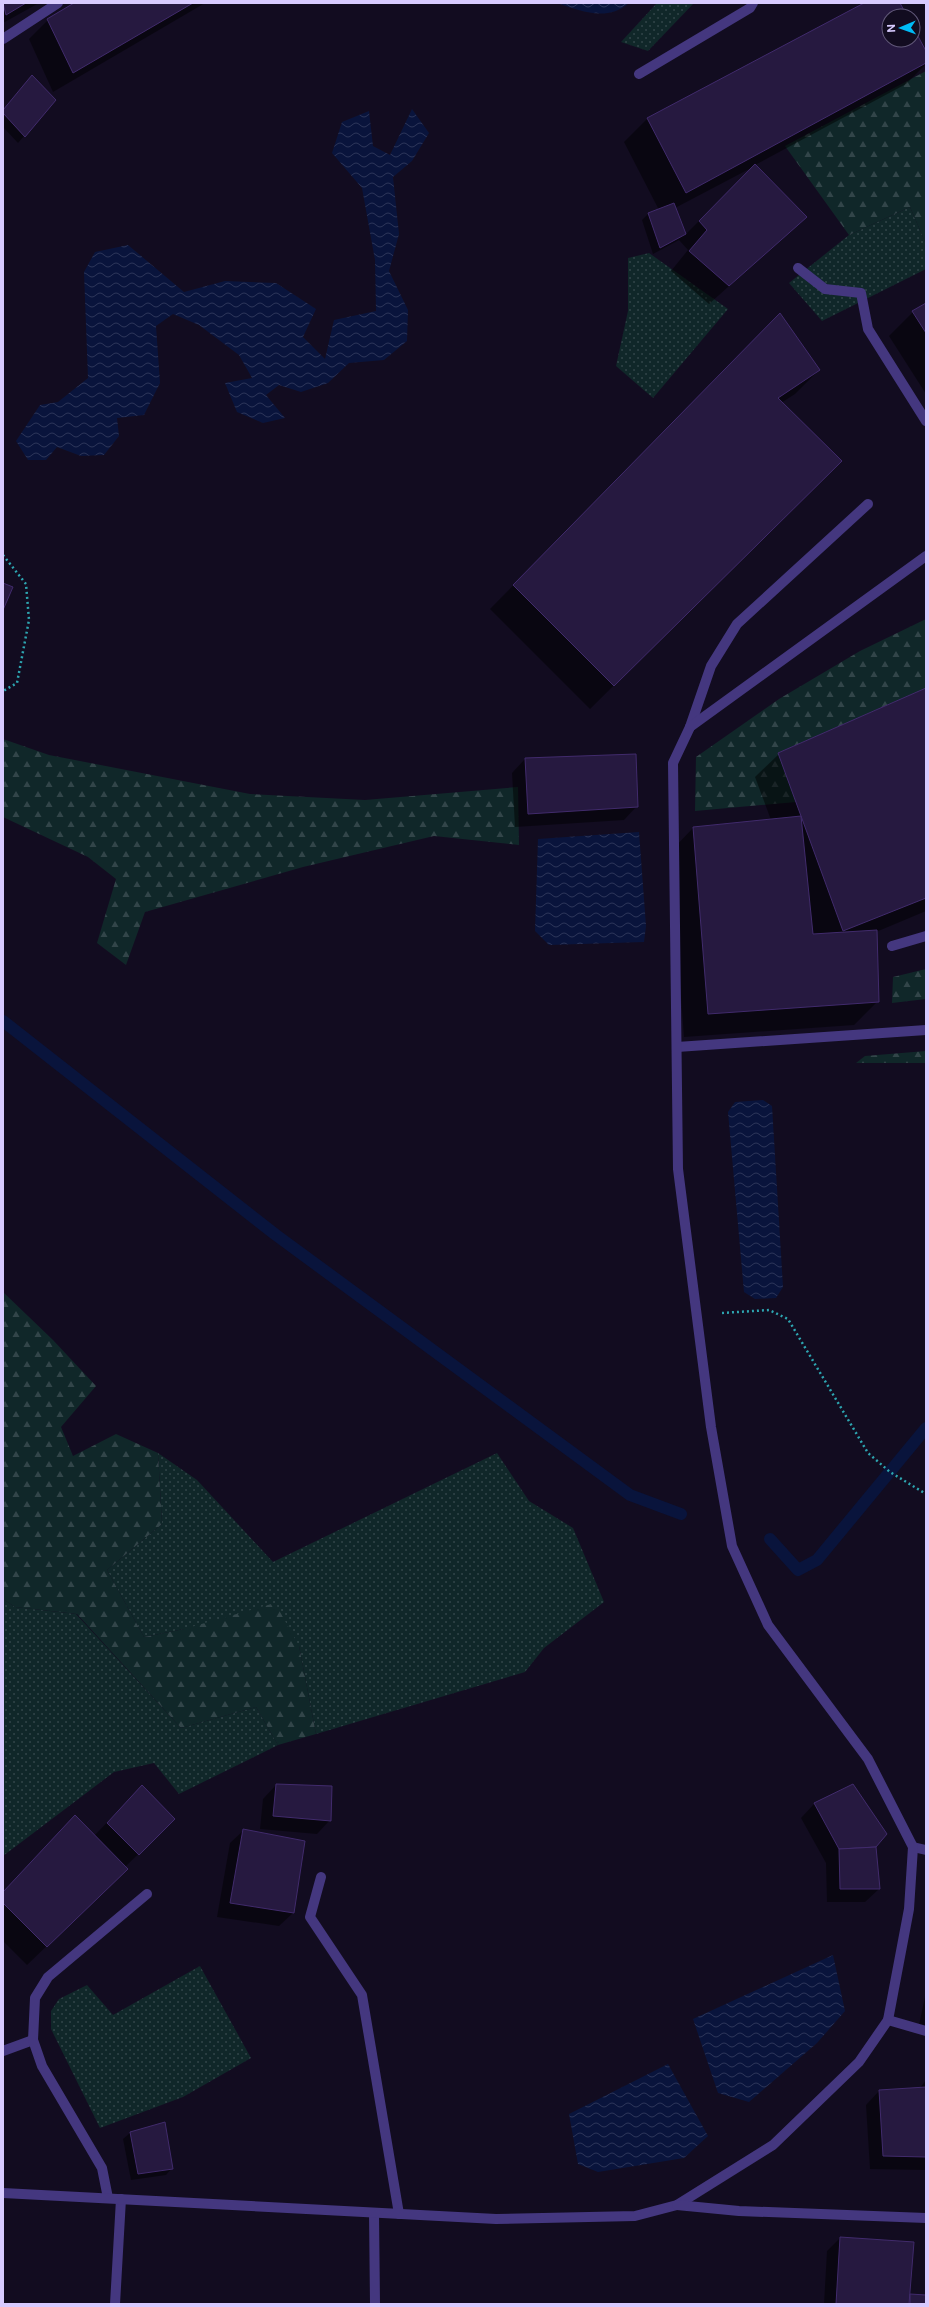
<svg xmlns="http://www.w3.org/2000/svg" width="929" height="2307" font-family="'Public Sans',sans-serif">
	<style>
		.grass { fill: url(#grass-dots) }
		.forest { fill: url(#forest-firs) }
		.water { fill: url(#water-waves) }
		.shadow { fill: #0007; fill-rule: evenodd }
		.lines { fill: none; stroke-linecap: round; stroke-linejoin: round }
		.stream { stroke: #09143c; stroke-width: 12 }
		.building { fill: #261940; stroke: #412b6c }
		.path { stroke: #2da6b1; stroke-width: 2.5; stroke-dasharray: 2 3; stroke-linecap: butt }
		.service { stroke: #44377f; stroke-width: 10 }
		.minor { stroke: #44377f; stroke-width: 10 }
	</style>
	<defs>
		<pattern id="grass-dots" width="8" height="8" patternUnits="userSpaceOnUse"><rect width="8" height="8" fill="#102729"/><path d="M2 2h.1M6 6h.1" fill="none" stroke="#324549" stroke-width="1.8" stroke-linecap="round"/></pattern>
		<pattern id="forest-firs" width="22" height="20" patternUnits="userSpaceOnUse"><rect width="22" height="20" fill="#102729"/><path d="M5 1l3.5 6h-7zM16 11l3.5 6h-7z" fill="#324549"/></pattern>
		<pattern id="water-waves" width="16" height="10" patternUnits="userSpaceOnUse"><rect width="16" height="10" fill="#09143c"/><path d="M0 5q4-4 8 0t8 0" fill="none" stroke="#2c3559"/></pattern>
	</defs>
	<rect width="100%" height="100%" fill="#120c20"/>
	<g class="grass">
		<polygon points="657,3 694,3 648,51 621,42"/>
		<polygon points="910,207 926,244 926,269 822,321 789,283 849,235"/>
		<polygon points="649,253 728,309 653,398 616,366 628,311 628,258"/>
		<polygon points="158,1453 197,1480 273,1562 497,1453 529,1501 573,1528 604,1602 544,1648 525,1672 316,1734 299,1646 184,1629 144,1637 107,1570 162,1524"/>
		<polygon points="3,1599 15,1607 76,1614 181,1728 256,1707 278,1745 179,1794 154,1763 114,1772 3,1856"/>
		<polygon points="200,1966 251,2058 183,2097 100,2128 51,2029 51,2011 59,1999 87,1985 113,2015"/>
	</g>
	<g class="forest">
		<polygon points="926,71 926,244 910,207 849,235 785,146"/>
		<polygon points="926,619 926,688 778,753 796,802 695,811 696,757 779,699 860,651"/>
		<polygon points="3,739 49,755 250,794 365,800 518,787 519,845 434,836 303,867 145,912 126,965 97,943 116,879 88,857 3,817"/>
		<polygon points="926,969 926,999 892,1003 893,977"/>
		<polygon points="926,1051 926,1063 856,1063 865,1056"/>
		<polygon points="3,1292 53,1340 96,1386 61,1427 73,1456 116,1434 158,1453 162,1524 107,1570 144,1637 184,1629 275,1603 299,1646 316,1734 278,1745 256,1707 181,1728 77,1614 15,1607 3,1599"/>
	</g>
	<g class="water">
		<path d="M557,3H629C607,22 581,11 557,3Z"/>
		<polygon points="412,109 429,133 412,161 393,177 399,234 389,271 408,310 407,341 384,360 349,363 328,383 301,392 279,385 266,395 285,418 263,423 237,412 225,383 252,378 239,355 199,325 173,314 156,326 160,383 144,415 117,418 119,436 104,455 81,456 57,447 46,460 28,460 16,441 40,405 58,402 88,378 84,272 95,252 128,245 184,292 225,281 276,283 316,309 303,337 325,359 334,320 376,311 375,260 362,188 332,153 342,122 369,111 373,146 390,155"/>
		<polygon points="639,832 646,926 644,942 549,945 535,931 538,839"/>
		<polygon points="763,1100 772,1106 783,1287 776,1298 755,1299 744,1292 728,1112 735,1102"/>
		<polygon points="833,1955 845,2011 817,2043 749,2102 718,2093 693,2019"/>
		<polygon points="668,2064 708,2136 684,2158 598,2172 578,2164 569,2114"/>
	</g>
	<g class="shadow">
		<polygon points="3,3 39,3 3,23"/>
		<polygon points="76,3 205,3 53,92 29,39 48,20"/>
		<path d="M858,3H898L905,16H889V40H913V30L926,53V64L906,84L755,165L806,217L709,304L671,271L688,250L679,240L653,254L642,220L649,213L659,210L624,142L648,118L859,7ZM753,167L685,235L675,208Z"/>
		<polygon points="32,76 55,100 18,143 3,127 3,110"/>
		<polygon points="926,304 926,394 889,336 913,312"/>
		<polygon points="757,338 819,370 795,394 781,403 840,461 590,709 490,609"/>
		<polygon points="926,689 926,911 876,932 878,1001 854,1025 684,1037 670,852 693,828 771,820 755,777 779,754"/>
		<polygon points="525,759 637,806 624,820 515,827 512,773"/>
		<polygon points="276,1785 330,1820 317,1834 260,1829 263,1799"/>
		<polygon points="852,1785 875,1847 879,1889 865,1902 827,1902 826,1863 801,1818 814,1804"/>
		<polygon points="142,1786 174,1819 125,1867 107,1888 27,1965 3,1941 3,1892 94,1836"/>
		<polygon points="244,1830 293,1913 279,1926 217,1917 230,1843"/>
		<polygon points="926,1992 926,2027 919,2025"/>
		<polygon points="926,2080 926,2170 870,2169 866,2105 879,2091 920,2088"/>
		<polygon points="130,2133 172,2168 166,2175 131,2180 123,2139"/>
		<polygon points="840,2238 909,2295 926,2296 926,2304 824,2304 827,2251"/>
	</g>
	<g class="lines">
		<g class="stream">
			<polyline points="3,1021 276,1235 630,1495 681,1514"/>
			<polyline points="770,1539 798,1570 817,1560 926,1428"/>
		</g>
	</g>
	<g class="building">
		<polygon points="3,3 26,3 6,15"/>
		<polygon points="74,3 193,3 73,73 47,19"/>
		<polygon points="864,3 900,3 907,16 889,16 889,40 913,40 913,27 926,51 926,63 686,193 647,118"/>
		<polygon points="32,75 56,100 25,137 3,113 3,110"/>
		<polygon points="755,164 807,217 729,286 689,251 707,230 699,221"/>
		<polygon points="674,203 686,234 660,248 648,213"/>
		<polygon points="926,303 926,333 912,311"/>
		<polygon points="780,313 820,370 778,398 842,461 614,686 513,585"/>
		<polygon points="3,583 13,587 3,610"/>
		<polygon points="926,688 926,898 843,931 778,753"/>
		<polygon points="636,754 638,807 528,814 525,758"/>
		<polygon points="801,816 813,934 877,930 879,1002 708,1014 693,827"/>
		<polygon points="276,1784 332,1786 331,1821 273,1816"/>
		<polygon points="853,1784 887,1834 876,1847 839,1849 814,1803"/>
		<polygon points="142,1785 175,1819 139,1855 107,1823"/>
		<polygon points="75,1815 128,1869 47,1947 3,1903 3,1892"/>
		<polygon points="243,1829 305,1841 294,1913 230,1903"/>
		<polygon points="876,1847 880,1889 840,1889 839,1849"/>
		<polygon points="926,2087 926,2157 883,2156 879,2090"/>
		<polygon points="165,2122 173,2169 138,2174 130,2132"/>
		<polygon points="840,2237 914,2242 909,2304 836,2304"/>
		<polygon points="910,2294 926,2295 926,2304 910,2304"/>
	</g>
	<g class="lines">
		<g class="path">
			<polyline points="3,555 26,584 29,620 17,683 3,691"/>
			<polyline points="722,1313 769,1310 788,1319 868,1453 890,1472 926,1494"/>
		</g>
		<g class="service">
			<polyline points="3,39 58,3"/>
			<polyline points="798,268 825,289 861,293 868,329 926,421"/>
			<polyline points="690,727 711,666 737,624 868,504"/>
			<polyline points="892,946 926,936"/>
			<polyline points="321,1877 310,1917 362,1995 399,2214"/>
			<polyline points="888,2020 926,2031"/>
			<polyline points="3,2051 33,2040"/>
			<polyline points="108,2198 102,2168 42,2066 33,2040 35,1998 48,1977 147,1894"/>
			<polyline points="374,2213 375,2304"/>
			<polyline points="115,2304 121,2199"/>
		</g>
		<g class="minor">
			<polyline points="639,74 750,8 753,3"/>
			<polyline points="677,1047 926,1030"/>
			<polyline points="913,1847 926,1850"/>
			<polyline points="3,2193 496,2219 635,2216 677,2205 773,2145 859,2062 888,2020 909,1909 913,1847 868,1759 768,1625 732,1546 711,1427 678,1169 673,763 690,727 926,556"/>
			<polyline points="677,2205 739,2211 926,2218"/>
		</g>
	</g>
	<rect width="929" height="2307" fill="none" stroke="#d8cbff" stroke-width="8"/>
	<g transform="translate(901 28) rotate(268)"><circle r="19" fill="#120c20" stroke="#615879"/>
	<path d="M0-3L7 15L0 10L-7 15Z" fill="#00bbf6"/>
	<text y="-6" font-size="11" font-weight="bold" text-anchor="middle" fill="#d8cbff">N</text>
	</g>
</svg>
